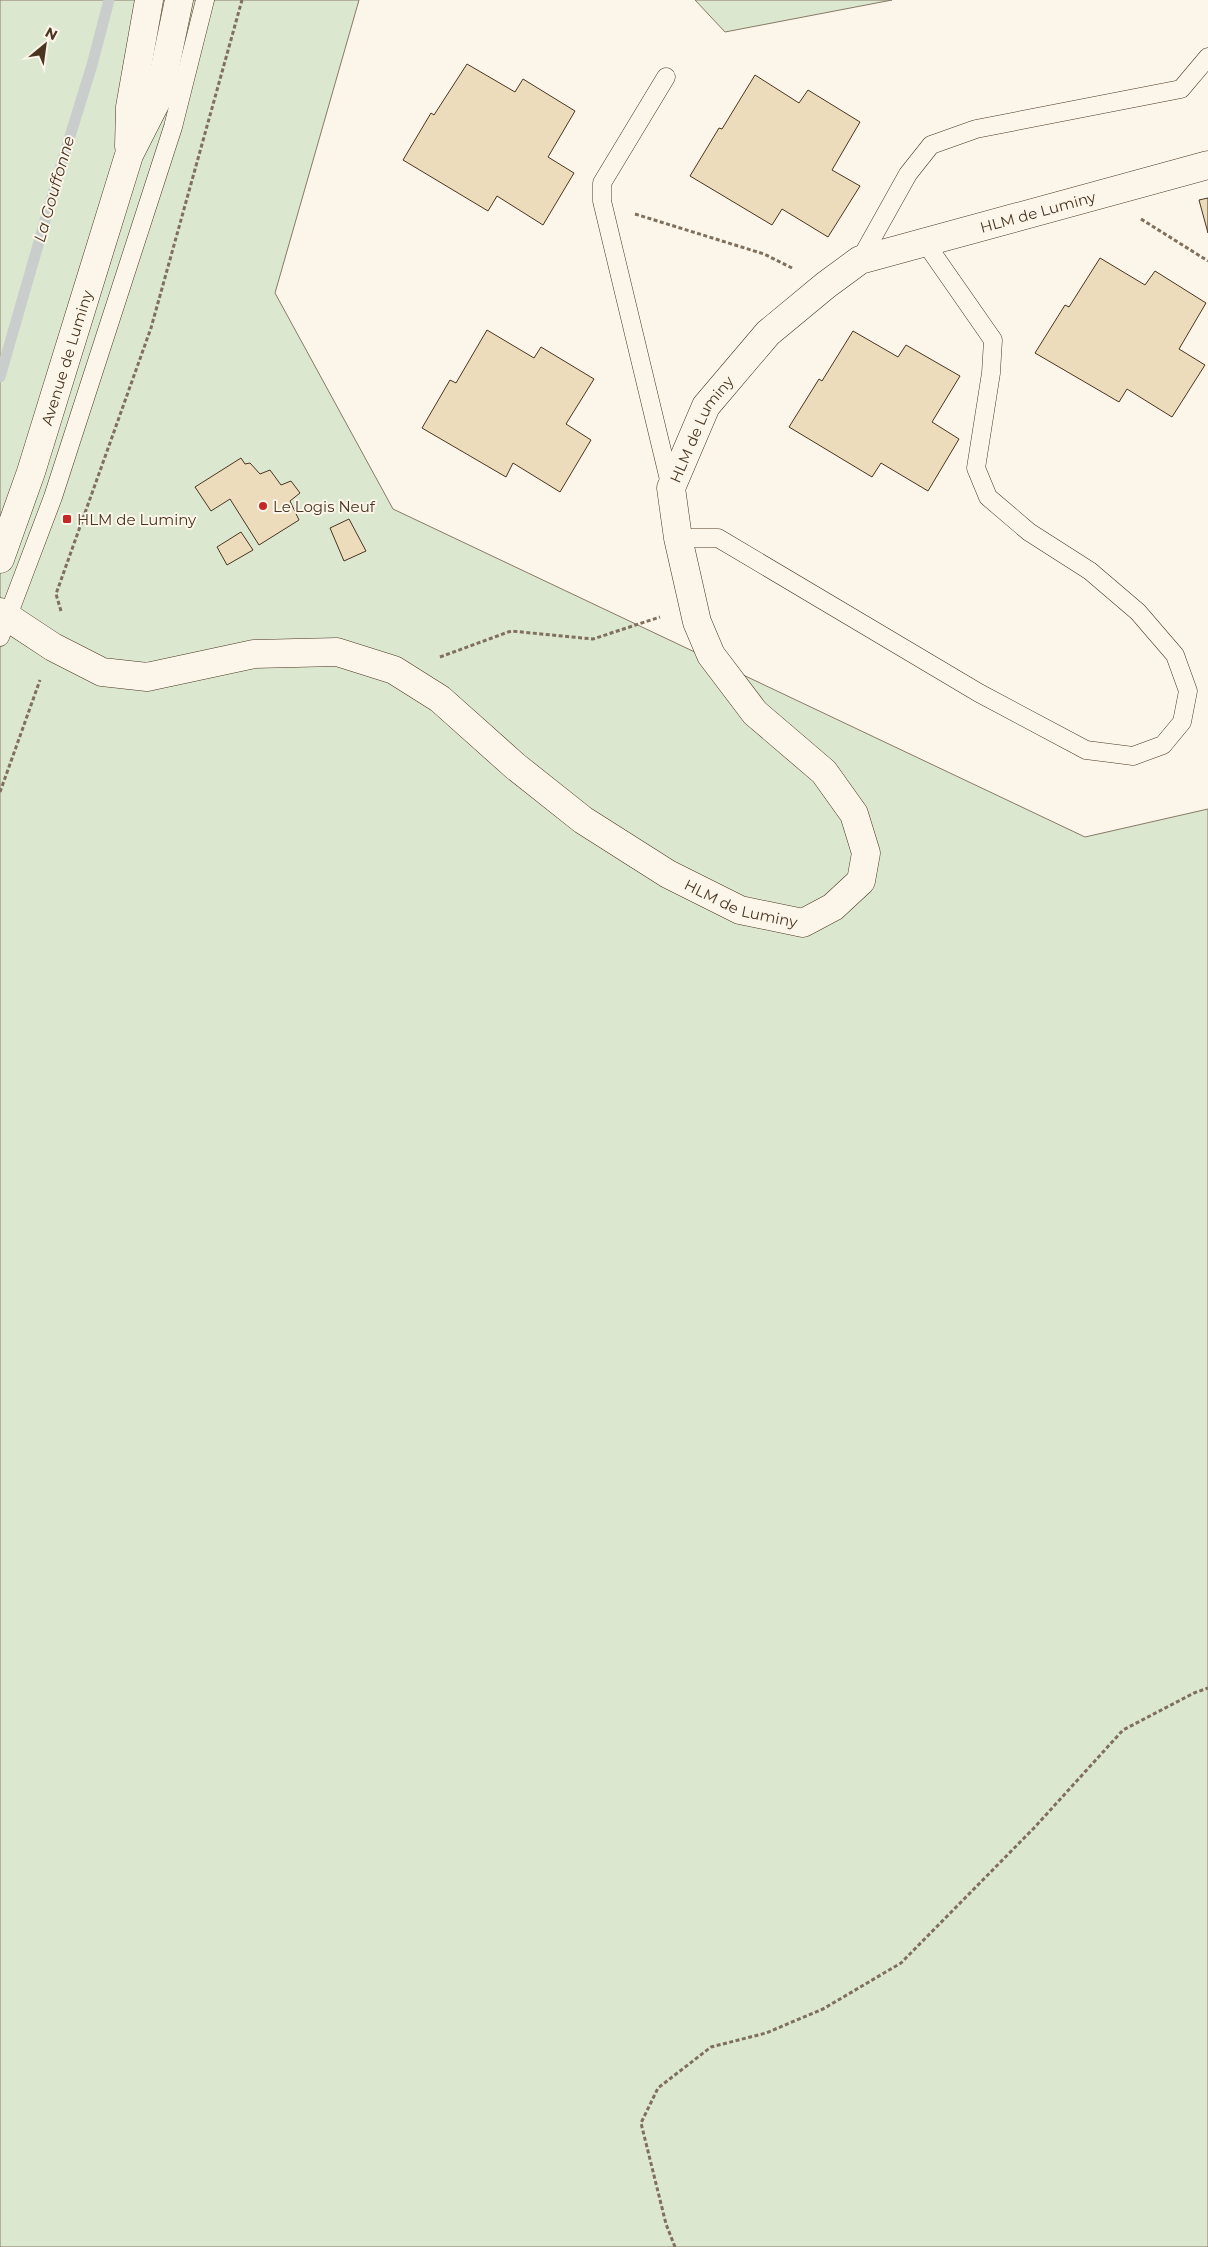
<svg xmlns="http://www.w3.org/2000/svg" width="1208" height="2247" font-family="Montserrat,sans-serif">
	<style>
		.green { fill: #dce7d0; stroke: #887966 }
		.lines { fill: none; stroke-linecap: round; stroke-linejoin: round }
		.stream { stroke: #c9cecd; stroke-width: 11 }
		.building { fill: #ecdcbc; stroke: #4a3520 }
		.service-casing { stroke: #4a3520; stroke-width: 19 }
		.minor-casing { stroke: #4a3520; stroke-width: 29 }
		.tertiary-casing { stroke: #4a3520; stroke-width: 29 }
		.path { stroke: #7f6f5c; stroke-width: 3; stroke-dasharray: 4 2.5; stroke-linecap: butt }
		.service { stroke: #fbf6e9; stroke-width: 18 }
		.minor { stroke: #fbf6e9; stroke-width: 28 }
		.tertiary { stroke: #fbf6e9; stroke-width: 28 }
		.poi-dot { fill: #c62828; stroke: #fbf6e9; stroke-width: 2 }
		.labels { text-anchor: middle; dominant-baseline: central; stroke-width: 4; stroke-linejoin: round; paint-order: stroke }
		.street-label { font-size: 15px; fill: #4a3520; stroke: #fbf6e9 }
		.poi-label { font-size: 15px; fill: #4a3520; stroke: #fbf6e9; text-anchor: start }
		.water-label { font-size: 16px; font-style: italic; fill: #4a3520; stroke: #fbf6e9 }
	</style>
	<rect width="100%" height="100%" fill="#fbf6e9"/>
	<g class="green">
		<polygon points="0,0 359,0 275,293 393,509 1085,837 1208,809 1208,2247 0,2247"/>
		<polygon points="695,0 892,0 725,32"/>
	</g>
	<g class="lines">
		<polyline class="stream" points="0,377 62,162 92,65 109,0"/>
	</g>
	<g class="building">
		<polygon points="467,64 515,92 523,79 575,111 548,157 574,173 543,225 497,196 488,211 403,160 431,113 434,115"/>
		<polygon points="755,75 799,103 808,90 860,122 832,170 860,186 828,237 782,209 772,225 690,176 719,128 722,129"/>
		<polygon points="1208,198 1208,233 1199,200"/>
		<polygon points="1100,258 1145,285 1155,271 1206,303 1179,349 1205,365 1172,417 1127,389 1119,402 1035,353 1065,305 1069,307"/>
		<polygon points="487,330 534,358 541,347 594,379 566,424 591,440 560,492 513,463 506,477 422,428 450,380 456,383"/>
		<polygon points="853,331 898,357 906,345 960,376 932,422 959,439 928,491 881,463 872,477 789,427 819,379 822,381"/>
		<polygon points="241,458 245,464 250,463 260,474 270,470 281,485 291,481 300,493 290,501 299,520 259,545 230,499 211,511 195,487"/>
		<polygon points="349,519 366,551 344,561 330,528"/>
		<polygon points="241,532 253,550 227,565 217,547"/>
	</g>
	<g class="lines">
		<g class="service-casing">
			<g id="service">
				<polyline points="666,77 602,183 602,201 671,488"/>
				<polyline points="860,260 908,174 931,145 976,129 1181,89 1208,57"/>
				<polyline points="678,538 718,538 979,693 1086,750 1133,756 1163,745 1182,722 1188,691 1175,655 1138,612 1090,571 1029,532 988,497 976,468 991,373 993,340 924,241"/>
				<polyline points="0,637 53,497 173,127 205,0"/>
			</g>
		</g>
		<g class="minor-casing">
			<g id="minor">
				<path id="s1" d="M0,612L53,647L102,672L147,677L254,654L337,652L394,670L440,699L515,766L583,820L668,874L740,910L803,923L833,907L861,881L866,853L854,814L824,772L755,713L711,655L697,622L678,538L671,488L706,406L768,333L826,285L860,260L1208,165"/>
			</g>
		</g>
		<g class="tertiary-casing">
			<g id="tertiary">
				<polyline points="129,146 130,107 149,0"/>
				<path id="s2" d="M0,559L31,472L129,155L159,96L179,0"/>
			</g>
		</g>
		<g class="path">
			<polyline points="635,214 764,254 792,268"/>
			<polyline points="1141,219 1208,261"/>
			<polyline points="61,611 56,594 151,328 242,0"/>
			<polyline points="440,657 511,631 593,639 660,617"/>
			<polyline points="0,792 40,680"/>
			<polyline points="675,2247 666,2224 641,2123 658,2088 711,2047 766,2033 823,2009 901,1963 1034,1828 1123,1730 1194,1693 1208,1688"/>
		</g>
		<use href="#service" class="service"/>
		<use href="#minor" class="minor"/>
		<use href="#tertiary" class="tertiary"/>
	</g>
	<g class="poi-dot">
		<circle cx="263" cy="506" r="5"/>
		<rect x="62" y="514" width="10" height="10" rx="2.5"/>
	</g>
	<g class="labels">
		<g class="street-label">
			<text stroke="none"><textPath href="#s1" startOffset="1919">HLM de Luminy</textPath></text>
			<text stroke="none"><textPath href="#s2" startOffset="212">Avenue de Luminy</textPath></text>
			<text stroke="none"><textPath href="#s1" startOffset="1499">HLM de Luminy</textPath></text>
			<text stroke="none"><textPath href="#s1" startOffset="838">HLM de Luminy</textPath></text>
		</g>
		<g class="poi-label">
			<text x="273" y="506">Le Logis Neuf</text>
			<text x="77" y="519">HLM de Luminy</text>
		</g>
		<g class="water-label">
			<text transform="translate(54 189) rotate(-74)">La Gouffonne</text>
		</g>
	</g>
	<g transform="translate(45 45) rotate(29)" stroke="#fbf6e9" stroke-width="4" paint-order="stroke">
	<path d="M0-4L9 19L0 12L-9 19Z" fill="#4a3520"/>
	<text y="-8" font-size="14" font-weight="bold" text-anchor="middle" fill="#4a3520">N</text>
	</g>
</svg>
